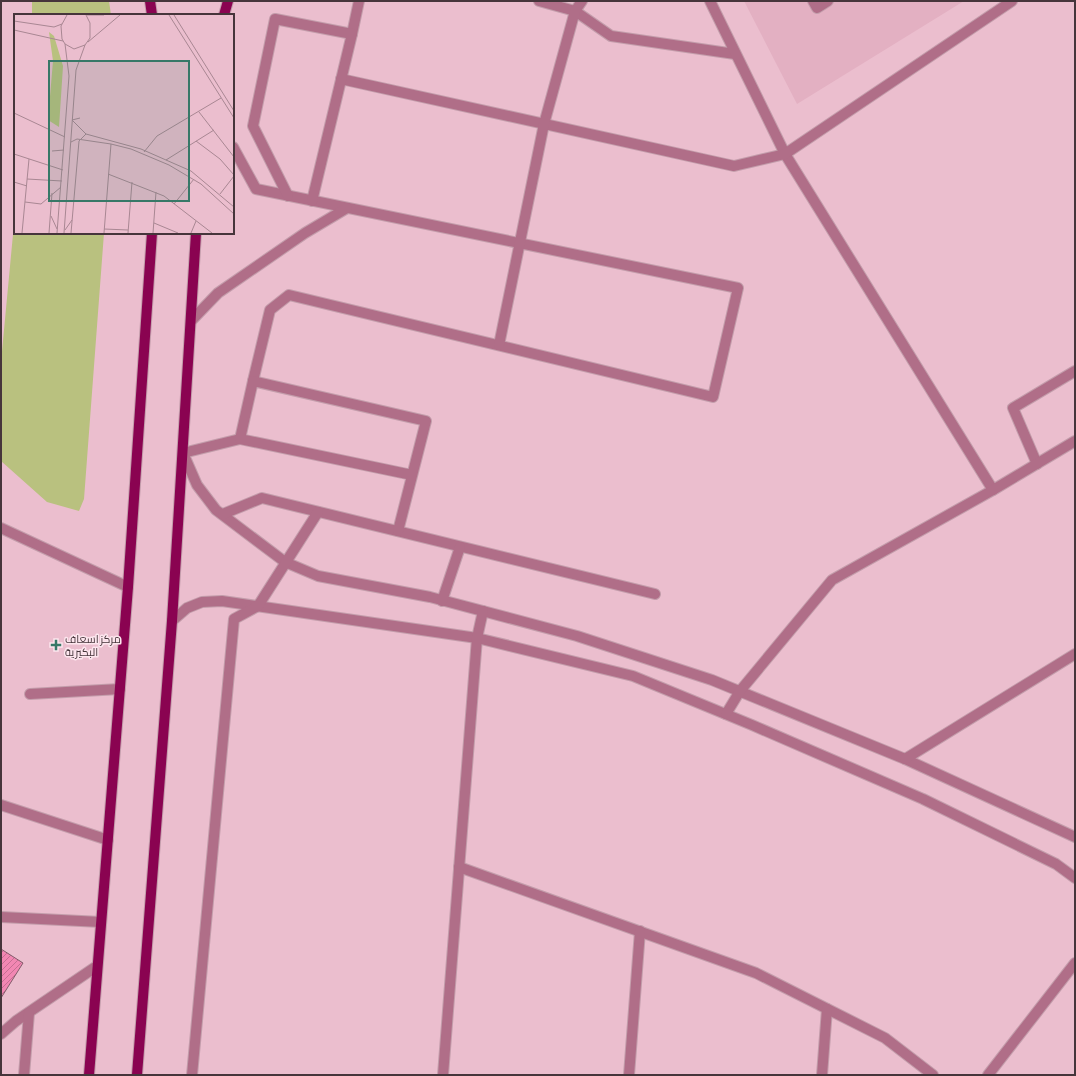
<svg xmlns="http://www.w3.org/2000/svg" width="1076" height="1076" font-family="'Asap Condensed',Cairo,sans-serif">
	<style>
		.built { fill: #e3b0c2 }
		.garden { fill: #b9c17f }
		.building { fill: url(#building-hatch); stroke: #825b6a }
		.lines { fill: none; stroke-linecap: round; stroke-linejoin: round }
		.minor-casing { stroke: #c39dab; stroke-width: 12 }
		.major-casing { stroke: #c39dab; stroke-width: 12 }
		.minor { stroke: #b06e88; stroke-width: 10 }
		.major { stroke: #8a0351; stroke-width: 10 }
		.poi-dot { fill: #377868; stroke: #fde6ee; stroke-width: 1.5 }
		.labels { text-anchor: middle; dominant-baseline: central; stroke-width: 3; stroke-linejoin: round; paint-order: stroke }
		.poi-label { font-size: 11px; fill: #46353b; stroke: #fde6ee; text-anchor: start }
		.inset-road { fill: none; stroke: #a98793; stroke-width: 1 }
		.view { fill: #377868; fill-opacity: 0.15; stroke: #377868; stroke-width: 2 }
		.inset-edge { fill: none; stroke: #46353b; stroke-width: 2 }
	</style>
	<defs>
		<pattern id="building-hatch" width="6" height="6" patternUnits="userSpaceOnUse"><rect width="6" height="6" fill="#f287b3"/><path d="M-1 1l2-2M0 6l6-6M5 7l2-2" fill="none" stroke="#c66f93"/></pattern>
	</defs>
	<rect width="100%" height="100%" fill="#ebbece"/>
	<polygon class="built" points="744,1 964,1 797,104"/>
	<g class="garden">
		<polygon points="32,1 109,1 111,15 32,15"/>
		<polygon points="15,213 15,233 104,233 84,499 79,511 47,502 1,461 1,362"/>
	</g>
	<polygon class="building" points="1,949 23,963 1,998"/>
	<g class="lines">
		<g class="minor-casing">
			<g id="minor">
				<polyline points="539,1 575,11 611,36 735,54"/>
				<polyline points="710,1 785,154 993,490"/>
				<polyline points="813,1 817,8 828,1"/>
				<polyline points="352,34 359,1"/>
				<polyline points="341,79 734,166 785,154 1012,1"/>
				<polyline points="233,147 256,189 738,288 713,397 289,295 270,310 253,381"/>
				<polyline points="288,196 253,126 275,19 352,34 312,201"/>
				<polyline points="191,321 218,293 305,233 347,208"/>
				<polyline points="499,345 544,124 575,11 582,1"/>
				<polyline points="240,439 183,453 197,485 216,510 285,562 318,576 430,597 577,636 712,680 905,759 1075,837"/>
				<polyline points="1037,464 1013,408 1075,371"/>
				<polyline points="223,514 262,498 655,594"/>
				<polyline points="1,528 128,587"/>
				<polyline points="398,531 426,421 253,381 240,439 412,475"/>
				<polyline points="442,601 460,547"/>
				<polyline points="172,621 187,608 202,602 222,601 477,638 633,676 752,725 923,799 1056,864 1075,878"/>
				<polyline points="30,694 120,689"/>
				<polyline points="726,714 740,691 832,580 993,490 1075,441"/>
				<polyline points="905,759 1075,654"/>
				<polyline points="1,805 108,840"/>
				<polyline points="459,867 756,973 885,1038 933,1075"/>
				<polyline points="1,917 101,922"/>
				<polyline points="1,1034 16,1021 97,966"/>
				<polyline points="24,1075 29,1013"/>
				<polyline points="192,1075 234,619 258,606 318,512"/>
				<polyline points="443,1075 477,638 483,611"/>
				<polyline points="629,1075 640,931"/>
				<polyline points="822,1075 827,1009"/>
				<polyline points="988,1075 1075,963"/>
			</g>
		</g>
		<g class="major-casing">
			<g id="major">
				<polyline points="150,1 152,15"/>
				<polyline points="224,15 228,1"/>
				<polyline points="89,1075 128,587 152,233"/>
				<polyline points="137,1075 172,621 196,233"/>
			</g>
		</g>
		<use href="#minor" class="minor"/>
		<use href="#major" class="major"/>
	</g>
	<path class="poi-dot" d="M54 639h4v4h4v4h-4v4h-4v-4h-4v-4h4z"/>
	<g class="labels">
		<g class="poi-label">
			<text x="65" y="639">مركز اسعاف<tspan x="65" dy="13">البكيرية</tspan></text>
		</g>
	</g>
	<g transform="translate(14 14)">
		<rect width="220" height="220" fill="#ebbece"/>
		<path d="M35,18L40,22L49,52L45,113L34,106L39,47Z" fill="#b9c17f"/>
		<path class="inset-road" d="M53,1L47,12L48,25L51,30L60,35L71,31L76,24V9L72,1M73,1H90M155,1L220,104M160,1L220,97M0,7L40,13L48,10M0,16L49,27M74,28L106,1M185,98L220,143M0,99L51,123M66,104L58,106L72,120L127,135L177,157L220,193M182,127L206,145L220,161M57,128L63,125L97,130L117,135L155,151L187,170L220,200M38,137L50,136M130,138L143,122L207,84M0,140L49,156M152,146L200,116M94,160L150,182L198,219M13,165L48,167M0,168L13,172M206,180L220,162M11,188L27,190L47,173M160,190L180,165M37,202L43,215M140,209L164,219M90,215L114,216M51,216L58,206M8,219L15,145M35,219L38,179M43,219L55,62L51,30M50,219L62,56L71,31M57,219L65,127L72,120M90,219L97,130M114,219L118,168M139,219L142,178M177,219L182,207"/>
		<path class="view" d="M35,47H175V187H35Z"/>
		<rect width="220" height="220" class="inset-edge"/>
	</g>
	<rect width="1076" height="1076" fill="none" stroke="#46353b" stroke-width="4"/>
</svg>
